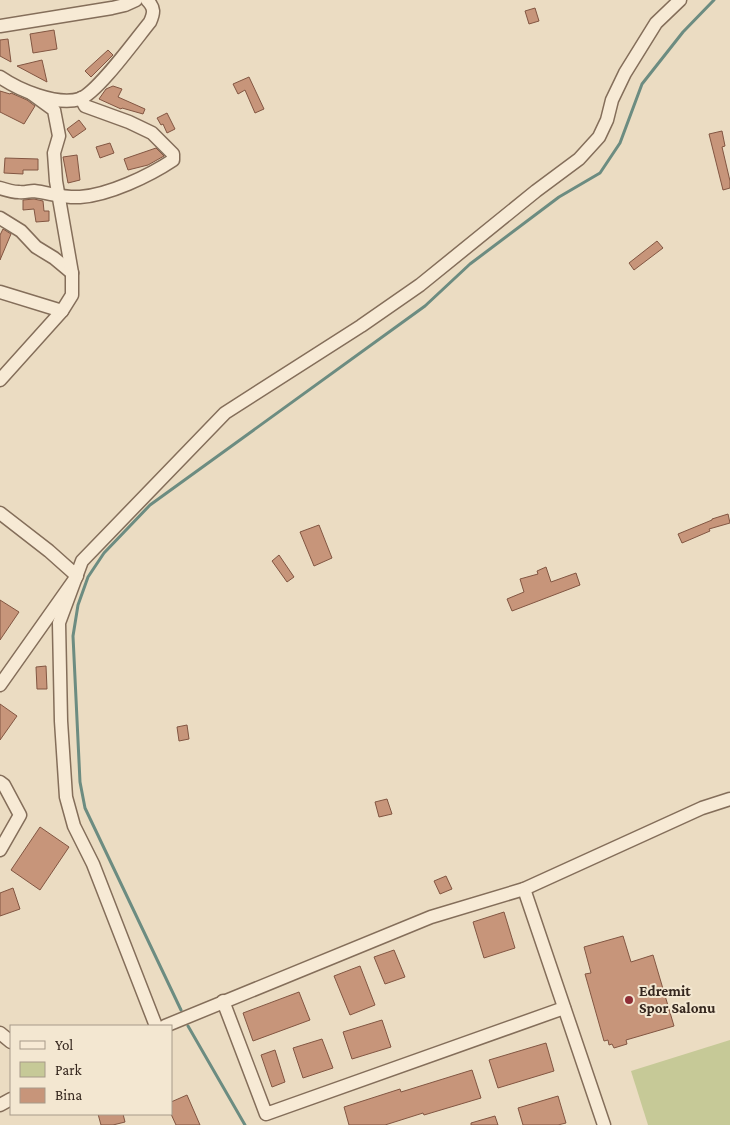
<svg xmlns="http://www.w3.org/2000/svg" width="730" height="1125" font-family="'Crimson Pro',serif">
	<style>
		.green { fill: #c6c997 }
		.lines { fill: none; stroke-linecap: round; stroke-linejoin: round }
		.stream { stroke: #6c8c81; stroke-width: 3 }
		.building { fill: #c7957a; stroke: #825642 }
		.minor-casing { stroke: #846e5a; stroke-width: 15 }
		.minor { stroke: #f7ead5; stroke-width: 12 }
		.poi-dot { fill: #902e36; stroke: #f3e7d1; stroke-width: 2 }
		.labels { text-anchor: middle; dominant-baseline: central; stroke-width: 4; stroke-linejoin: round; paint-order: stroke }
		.poi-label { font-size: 15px; font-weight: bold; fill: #35271e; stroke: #f3e7d1; text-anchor: start }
	</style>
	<rect width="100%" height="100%" fill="#ebdcc2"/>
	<polygon class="green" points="730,1040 730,1125 648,1125 631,1071"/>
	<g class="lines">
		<g class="stream">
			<polyline points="181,1010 85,808 80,782 73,636 78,605 88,577 104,553 150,505 425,306 470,264 559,197 600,173 620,143 642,84 683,32 714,0"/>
			<polyline points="188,1026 245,1125"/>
		</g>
	</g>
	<g class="building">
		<polygon points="535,8 539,21 529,24 525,11"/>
		<polygon points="54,30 57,49 33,53 30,34"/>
		<polygon points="8,39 11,62 0,56 0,40"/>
		<polygon points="108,50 113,55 91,77 85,71"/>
		<polygon points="42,60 47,82 17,66"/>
		<polygon points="249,77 264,109 255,113 245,90 238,94 233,84"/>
		<polygon points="113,86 122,89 118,97 145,109 143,114 122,108 121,109 99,99 106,89"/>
		<polygon points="0,91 10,94 11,93 27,100 35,106 24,124 0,112"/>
		<polygon points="167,113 175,129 167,133 163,124 161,125 157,118"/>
		<polygon points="79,120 86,129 73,138 67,129"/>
		<polygon points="722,131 725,146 722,147 730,181 730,188 723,190 709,134"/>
		<polygon points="110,143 114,153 100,158 96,147"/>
		<polygon points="156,148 164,156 148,165 128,170 124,159"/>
		<polygon points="77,155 80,180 68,183 63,157"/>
		<polygon points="5,158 38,159 38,170 23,170 23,174 4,173"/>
		<polygon points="34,199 43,201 44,211 49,211 49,221 36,222 34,209 23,210 23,200"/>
		<polygon points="3,229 11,234 0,260 0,235"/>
		<polygon points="657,241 663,248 634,270 629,263"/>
		<polygon points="728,514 730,523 709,529 710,531 682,543 678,534 712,520 712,519"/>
		<polygon points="319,525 332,558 314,566 300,532"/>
		<polygon points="279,555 294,577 287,582 272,561"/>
		<polygon points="546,567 551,582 576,573 580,585 512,611 507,599 524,592 520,579 538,574 537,571"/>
		<polygon points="0,600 19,612 0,640"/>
		<polygon points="46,666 47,689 37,689 36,667"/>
		<polygon points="0,704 17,716 0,740"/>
		<polygon points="187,725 189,739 179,741 177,727"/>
		<polygon points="387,799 392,814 379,817 375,802"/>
		<polygon points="40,827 69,847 40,890 11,870"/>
		<polygon points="446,876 452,889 440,894 434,881"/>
		<polygon points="13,888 20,909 0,916 0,893"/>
		<polygon points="504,912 515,948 484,958 473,922"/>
		<polygon points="623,936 631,962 653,955 674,1026 626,1040 627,1044 614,1048 612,1044 609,1045 608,1040 604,1041 585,974 591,973 584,947"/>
		<polygon points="394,950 405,977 385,984 374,957"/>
		<polygon points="360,966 375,1005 350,1015 334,976"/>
		<polygon points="299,992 310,1020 253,1041 243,1013"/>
		<polygon points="382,1020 391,1047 352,1059 343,1032"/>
		<polygon points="322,1039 333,1068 303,1078 293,1048"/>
		<polygon points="546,1043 554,1071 498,1088 489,1060"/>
		<polygon points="275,1050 285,1082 272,1087 261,1055"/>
		<polygon points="472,1070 481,1098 424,1115 423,1113 385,1125 349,1125 344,1107 400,1089 401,1092"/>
		<polygon points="187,1095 200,1125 176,1125 171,1114 171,1102"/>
		<polygon points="558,1096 566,1123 558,1125 523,1125 518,1108"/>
		<polygon points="98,1114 123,1114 125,1122 113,1125 101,1125"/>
		<polygon points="495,1116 498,1125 471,1125 471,1123"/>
	</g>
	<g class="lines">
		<g class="minor-casing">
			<g id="minor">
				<polyline points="0,26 112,8 125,5 136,0"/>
				<path d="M0,77C19,90 56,106 80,99C98,92 136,39 150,22C154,13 155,8 147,0"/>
				<path d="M0,188C6,190 13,192 19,192C24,193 29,191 34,191C50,193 63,198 80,197C109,195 149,176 173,160V154L152,133L129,122L85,106L81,98"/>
				<polyline points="0,218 21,231 36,247 54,258 72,273"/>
				<polyline points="0,292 62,311"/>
				<polyline points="0,380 62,311 72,295 72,273 56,181 54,153 59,136 54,110 32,94"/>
				<polyline points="0,513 49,551 77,576 0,685"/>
				<polyline points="0,782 4,785 20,815 0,850"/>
				<polyline points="524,889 604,1125"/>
				<polyline points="223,1001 266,1114 564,1008"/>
				<polyline points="156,1026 93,864 74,826 66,797 61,721 59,623 82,561 225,413 361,326 420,285 536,191 579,159 599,137 607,120 612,100 625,73 656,23 680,0"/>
				<polyline points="165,1026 431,917 524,889 702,808 730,799"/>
				<polyline points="0,1033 11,1042"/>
				<polyline points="0,1105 11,1099"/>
			</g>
		</g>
		<use href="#minor" class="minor"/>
	</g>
	<circle class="poi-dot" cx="629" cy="1000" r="5"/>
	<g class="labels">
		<g class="poi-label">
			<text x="639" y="991">Edremit<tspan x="639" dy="17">Spor Salonu</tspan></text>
		</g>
	</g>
	<rect x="10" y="1025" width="162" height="90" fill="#f3e7d1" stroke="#a79a89"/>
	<rect x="20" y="1041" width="25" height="8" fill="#f7ead5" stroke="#a79a89"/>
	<text x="55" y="1050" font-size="15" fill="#35271e">Yol</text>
	<rect x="20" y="1062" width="25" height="15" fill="#c6c997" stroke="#a79a89"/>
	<text x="55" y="1075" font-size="15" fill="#35271e">Park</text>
	<rect x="20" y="1088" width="25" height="15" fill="#c7957a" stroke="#a79a89"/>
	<text x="55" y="1100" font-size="15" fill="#35271e">Bina</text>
</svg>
